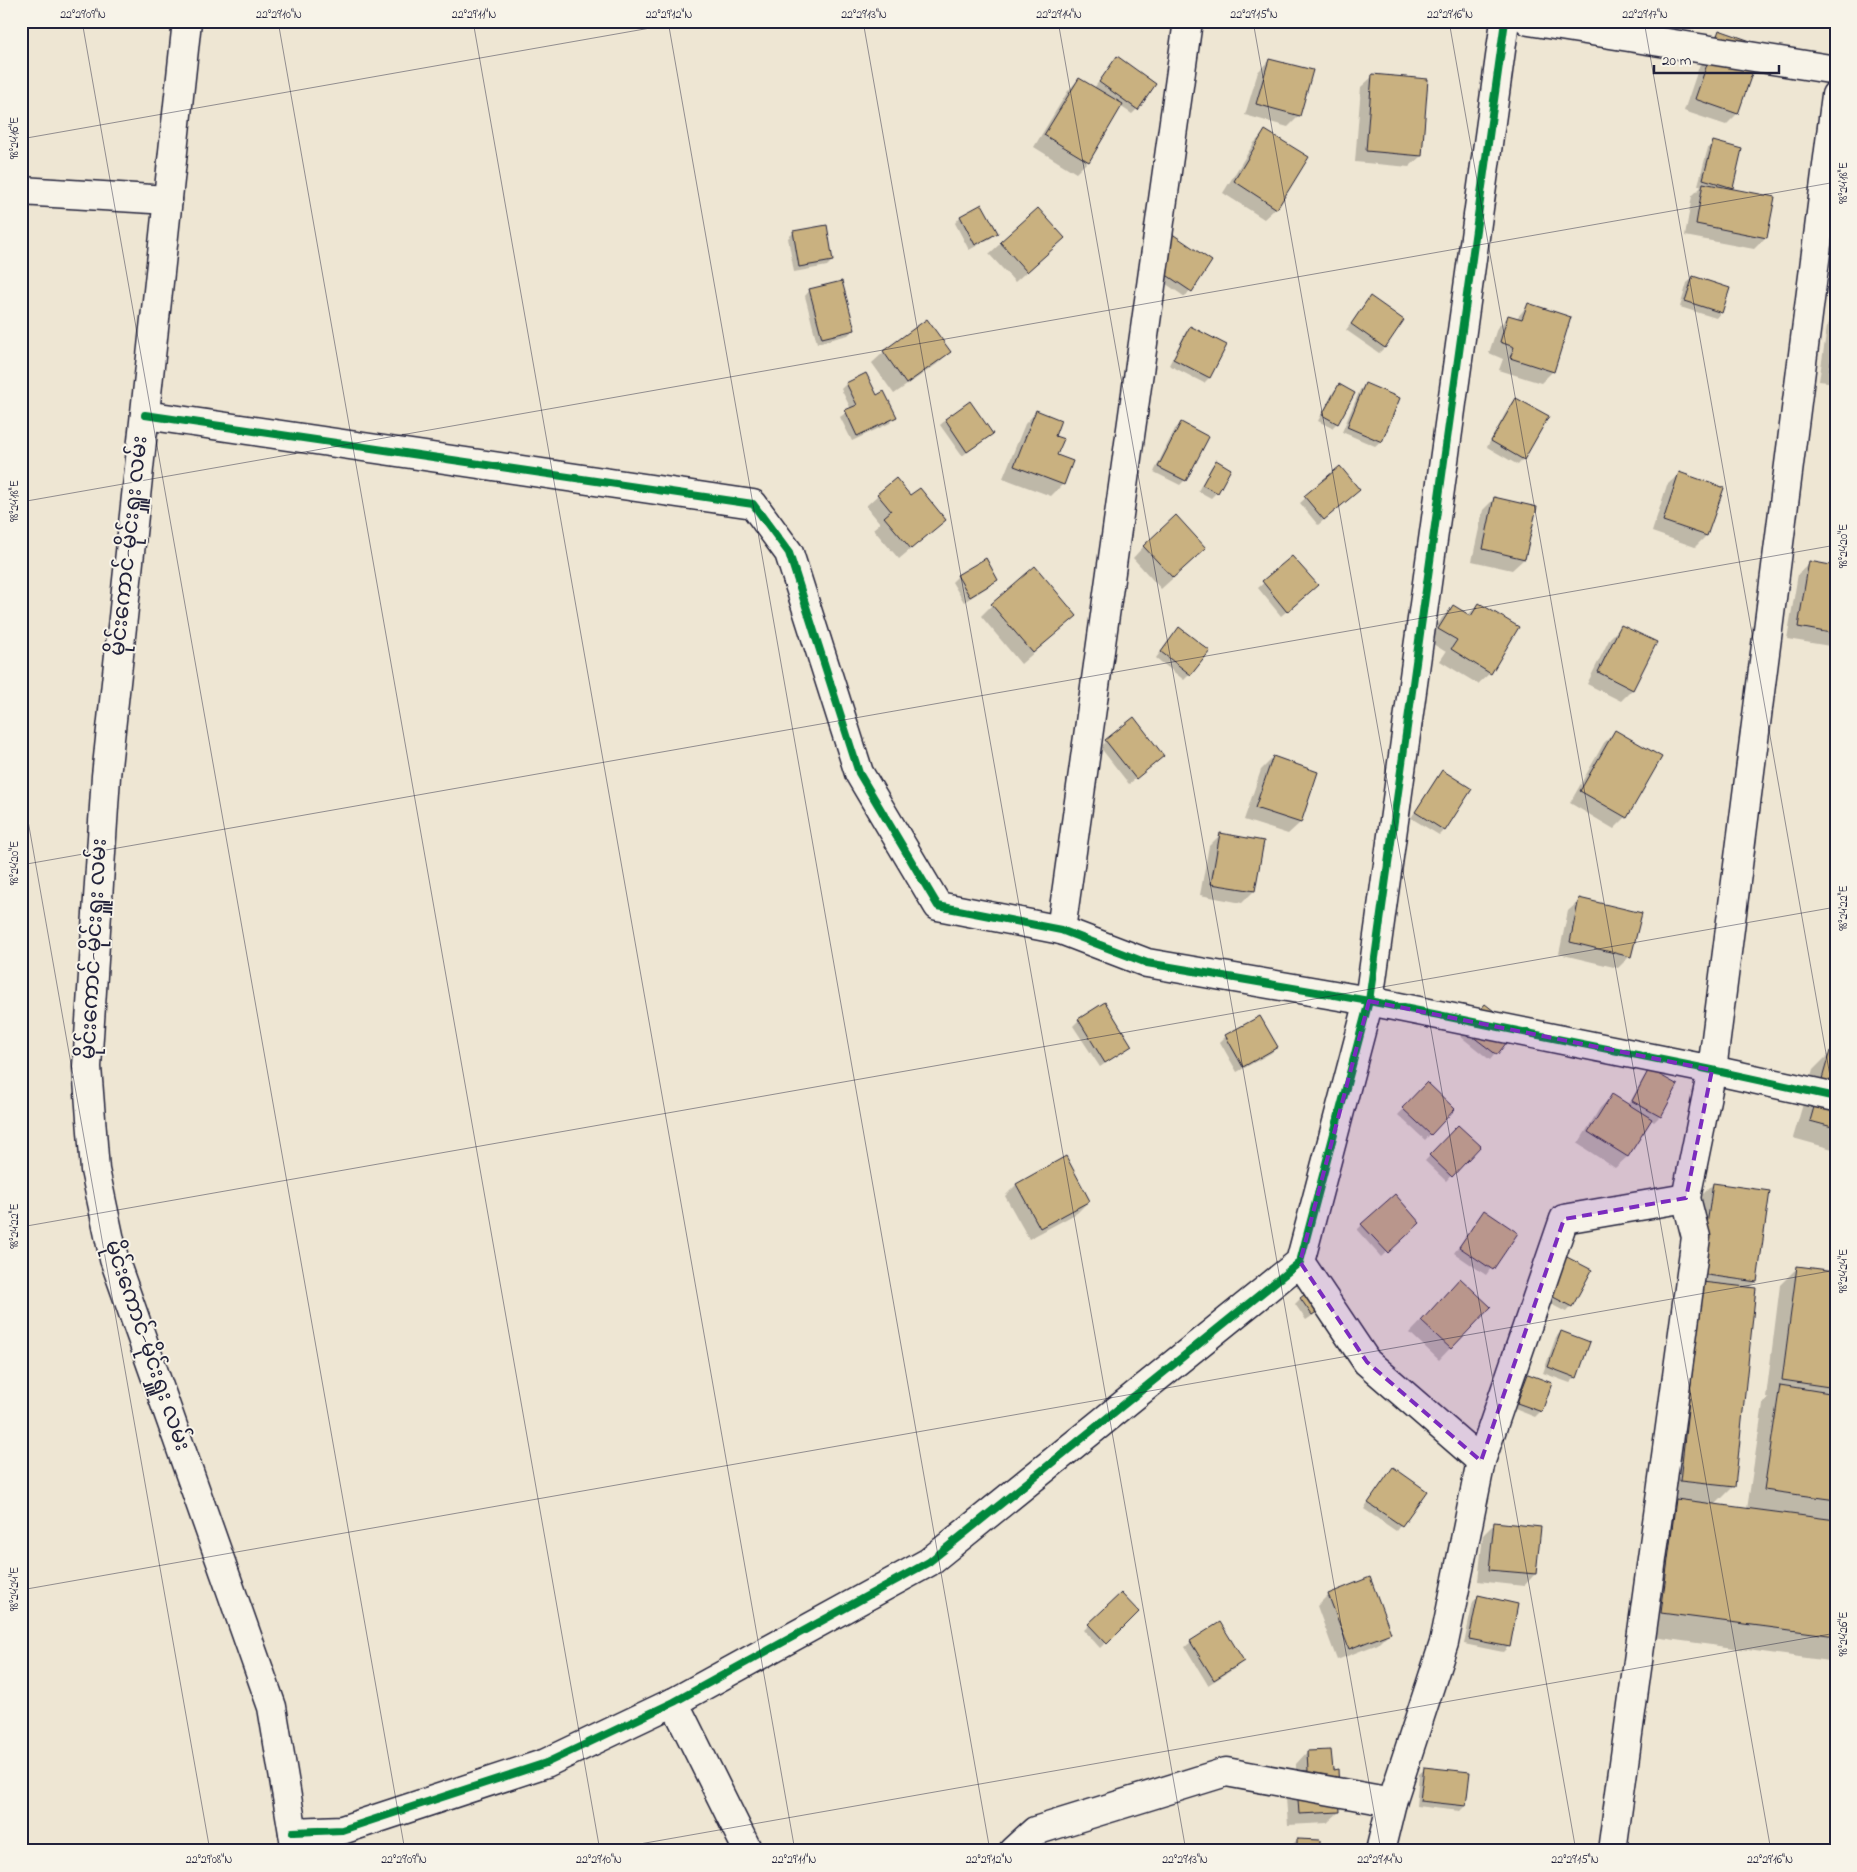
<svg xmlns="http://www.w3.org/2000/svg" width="1857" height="1872" font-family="'Indie Flower','Noto Sans Myanmar',sans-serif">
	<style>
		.shadow { fill: #0003 }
		.building { fill: #c9b180; stroke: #22223b }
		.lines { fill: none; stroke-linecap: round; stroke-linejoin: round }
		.minor-casing { stroke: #22223b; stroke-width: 31 }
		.secondary-casing { stroke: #22223b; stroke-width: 31 }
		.minor { stroke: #f7f3e8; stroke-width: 28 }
		.secondary { stroke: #f7f3e8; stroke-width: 28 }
		.cycleway-casing { stroke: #f7f3e8; stroke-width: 11 }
		.cycleway { stroke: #00873e; stroke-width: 8 }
		.marked { fill: #7b2cbf; fill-opacity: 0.2; stroke: #7b2cbf; stroke-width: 4; stroke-dasharray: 10 6; stroke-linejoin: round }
		.ticks { fill: none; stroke: #22223b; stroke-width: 1; stroke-opacity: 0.45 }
		.labels { text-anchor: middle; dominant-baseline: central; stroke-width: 4; stroke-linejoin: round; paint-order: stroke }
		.street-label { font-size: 22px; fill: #22223b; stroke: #f7f3e8 }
		.neatline { fill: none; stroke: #22223b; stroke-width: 2 }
		.ticks-label { font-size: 12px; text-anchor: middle; fill: #22223b }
	</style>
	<rect width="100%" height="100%" fill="#eee6d3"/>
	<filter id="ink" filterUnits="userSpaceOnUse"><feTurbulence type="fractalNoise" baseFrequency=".02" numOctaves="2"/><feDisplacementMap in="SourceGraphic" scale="10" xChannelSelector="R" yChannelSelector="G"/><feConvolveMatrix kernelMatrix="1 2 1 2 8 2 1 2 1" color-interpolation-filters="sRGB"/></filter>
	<g filter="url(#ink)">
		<g class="shadow">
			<polygon points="1094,21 1105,21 1102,24"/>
			<polygon points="1294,21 1311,21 1306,26"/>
			<polygon points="1719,32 1737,114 1726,125 1684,111 1707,43"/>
			<polygon points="1117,58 1137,109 1132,114 1120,106 1088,161 1076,173 1034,147 1068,91 1079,79 1094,88"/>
			<polygon points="1269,60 1299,116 1288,127 1245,115 1258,72"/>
			<polygon points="1373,76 1421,156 1409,167 1355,162 1361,87"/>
			<polygon points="1266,131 1276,208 1264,219 1223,193 1254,143"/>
			<polygon points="1713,142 1732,187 1730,189 1766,237 1754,249 1685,236 1692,196 1702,186 1698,185 1708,148"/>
			<polygon points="982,206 996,233 991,238 969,250 955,223 960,217"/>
			<polygon points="794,232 832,261 827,266 794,272 788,238"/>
			<polygon points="1001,243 1051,250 1015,282 989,254"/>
			<polygon points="1210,262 1185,297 1146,270"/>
			<polygon points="1693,278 1721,312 1716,318 1680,307 1687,283"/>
			<polygon points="1836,289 1836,383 1819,381 1832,294"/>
			<polygon points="810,290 853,330 848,335 817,343 805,296"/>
			<polygon points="1370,298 1385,347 1379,353 1346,330"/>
			<polygon points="1528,305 1553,371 1541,383 1499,370 1503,359 1489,353 1497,328 1509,316 1516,319"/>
			<polygon points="1190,328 1225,346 1209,378 1204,383 1169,365 1185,333"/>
			<polygon points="884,352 949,352 937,364 894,394 872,363"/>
			<polygon points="846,384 895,417 890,423 852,441 840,417 851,409 841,389"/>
			<polygon points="1365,385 1381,441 1375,446 1342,432 1360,390"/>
			<polygon points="1339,386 1337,423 1332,428 1318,421 1334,391"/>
			<polygon points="1516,399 1523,459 1518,465 1487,447 1510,405"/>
			<polygon points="1036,412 1053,437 1063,484 1051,496 1003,478 1025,424"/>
			<polygon points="946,420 992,434 962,456 940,425"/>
			<polygon points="1181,424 1185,480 1180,485 1154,472 1175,429"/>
			<polygon points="1216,461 1229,469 1217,492 1211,498 1198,491 1211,467"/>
			<polygon points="1339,468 1353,495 1318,525 1300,503"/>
			<polygon points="1679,474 1706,536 1695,547 1652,532 1667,485"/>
			<polygon points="878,495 910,497 932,531 899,559 873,529 880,523 866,506"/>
			<polygon points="1494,499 1524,559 1512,570 1472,561 1483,510"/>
			<polygon points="1144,546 1193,560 1161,589 1133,558"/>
			<polygon points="1292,558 1311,591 1281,616 1258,588"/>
			<polygon points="986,560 997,579 991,585 964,602 952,582 958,576"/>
			<polygon points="1810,563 1836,567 1836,647 1787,639 1798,574"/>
			<polygon points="1479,604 1490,673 1478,684 1440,661 1446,652 1428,641 1442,618 1453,606 1468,615"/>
			<polygon points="992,605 1076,616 1021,664 981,616"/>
			<polygon points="1621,627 1632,690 1621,701 1587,684 1610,638"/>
			<polygon points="1174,634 1190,674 1184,680 1156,658"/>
			<polygon points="1133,719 1157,761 1129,784 1100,747"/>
			<polygon points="1615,732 1626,817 1614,829 1570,803 1604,743"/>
			<polygon points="1273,758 1317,773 1300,823 1288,834 1244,820 1261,770"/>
			<polygon points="1443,772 1444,830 1439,835 1411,818 1437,777"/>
			<polygon points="1221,834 1263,842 1254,891 1242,903 1200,895 1209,846"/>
			<polygon points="1580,900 1630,956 1618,968 1559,954 1568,911"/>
			<polygon points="1480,1011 1516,1029 1490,1060 1460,1036"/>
			<polygon points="1260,1018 1277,1047 1271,1053 1237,1072 1220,1042 1226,1036"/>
			<polygon points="1079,1020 1130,1046 1100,1067 1073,1026"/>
			<polygon points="1830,1053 1836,1054 1836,1150 1793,1138 1813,1070"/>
			<polygon points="1649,1071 1660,1116 1654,1122 1650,1119 1627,1157 1615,1168 1578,1144 1600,1108 1612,1096 1628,1106 1644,1077"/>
			<polygon points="1427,1084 1453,1109 1425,1140 1398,1115"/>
			<polygon points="1458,1126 1479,1146 1446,1181 1425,1161"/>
			<polygon points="1713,1184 1756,1282 1749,1289 1733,1487 1715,1505 1747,1509 1763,1404 1769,1398 1766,1397 1780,1285 1798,1267 1836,1272 1836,1662 1639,1635 1654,1523 1677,1500 1663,1498 1701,1196"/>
			<polygon points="1016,1185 1089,1201 1077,1213 1029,1239 1005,1196"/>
			<polygon points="1484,1212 1516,1233 1486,1275 1454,1253"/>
			<polygon points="1362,1225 1413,1228 1381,1257 1357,1230"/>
			<polygon points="1555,1261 1571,1306 1566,1312 1537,1297"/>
			<polygon points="1449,1292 1489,1307 1439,1360 1410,1333"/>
			<polygon points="1301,1298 1330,1304 1306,1320 1295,1304"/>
			<polygon points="1561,1332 1576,1377 1570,1383 1543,1373 1556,1337"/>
			<polygon points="1528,1375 1551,1384 1540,1412 1535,1417 1512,1408 1522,1381"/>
			<polygon points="1393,1469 1425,1492 1396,1531 1364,1509"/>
			<polygon points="1495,1523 1535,1574 1524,1586 1478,1581 1483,1535"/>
			<polygon points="1121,1595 1137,1612 1100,1648 1084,1630"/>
			<polygon points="1328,1595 1390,1632 1378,1644 1337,1660 1317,1606"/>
			<polygon points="1479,1596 1509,1646 1503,1652 1464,1644 1473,1602"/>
			<polygon points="1191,1642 1242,1661 1237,1667 1208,1685 1185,1647"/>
			<polygon points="1307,1752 1331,1771 1339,1812 1327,1823 1288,1825 1285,1784 1296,1773 1296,1764"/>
			<polygon points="1425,1769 1465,1806 1460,1811 1416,1806 1419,1774"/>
			<polygon points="1297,1840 1318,1851 1292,1851 1292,1845"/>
		</g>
		<g class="building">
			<polygon points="1719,30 1762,45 1738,114 1695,99"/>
			<polygon points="1117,56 1156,84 1138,110 1099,82"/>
			<polygon points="1269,59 1313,70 1300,116 1256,104"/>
			<polygon points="1372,74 1428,79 1422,156 1366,151"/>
			<polygon points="1079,78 1123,104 1089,162 1044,135"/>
			<polygon points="1265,130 1309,157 1277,209 1234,181"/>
			<polygon points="1713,141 1742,149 1733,188 1703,179"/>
			<polygon points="1703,183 1775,197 1767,238 1696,224"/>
			<polygon points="982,204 998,233 975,245 960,216"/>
			<polygon points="1038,208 1065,238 1027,272 1000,242"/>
			<polygon points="827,225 833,261 799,267 793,231"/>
			<polygon points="1171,233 1212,261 1192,292 1150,264"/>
			<polygon points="1693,276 1730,288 1722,313 1685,301"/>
			<polygon points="842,281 855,330 822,338 809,289"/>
			<polygon points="1370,296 1404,320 1385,348 1351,324"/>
			<polygon points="1528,303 1571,317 1554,372 1510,358 1514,347 1500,342 1508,315 1522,319"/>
			<polygon points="927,319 951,352 906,384 883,351"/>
			<polygon points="1190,326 1227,345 1210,378 1173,359"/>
			<polygon points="1836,332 1836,370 1830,370"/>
			<polygon points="866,373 877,395 884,391 897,417 857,436 845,410 857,405 846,383"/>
			<polygon points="1365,383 1400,398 1382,442 1347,427"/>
			<polygon points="1339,384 1355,393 1338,424 1322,415"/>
			<polygon points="1516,398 1549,416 1524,460 1491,441"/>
			<polygon points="970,401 993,434 967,452 945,419"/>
			<polygon points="1036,410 1061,420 1055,436 1064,439 1057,455 1073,461 1064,485 1014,466"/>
			<polygon points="1181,422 1209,437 1186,481 1158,467"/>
			<polygon points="1216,460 1231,469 1218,493 1202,485"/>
			<polygon points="1340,466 1360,490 1324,520 1304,496"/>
			<polygon points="1679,472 1724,488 1707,536 1663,521"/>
			<polygon points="896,478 910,495 920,488 946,520 911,549 884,517 891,511 877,494"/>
			<polygon points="1494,497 1537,507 1525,559 1483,549"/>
			<polygon points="1176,515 1206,548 1173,578 1143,546"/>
			<polygon points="1292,556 1318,585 1287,612 1262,581"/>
			<polygon points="986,558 998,580 970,597 957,575"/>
			<polygon points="1809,561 1836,566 1836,634 1798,627"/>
			<polygon points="1035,566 1077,616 1033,653 991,604"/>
			<polygon points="1479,603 1519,627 1491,674 1451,649 1457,640 1438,629 1453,605 1471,616"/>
			<polygon points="1621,625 1657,642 1633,690 1598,672"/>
			<polygon points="1179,627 1210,651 1191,675 1161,652"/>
			<polygon points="1134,717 1164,756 1136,779 1105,740"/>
			<polygon points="1615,730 1662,757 1627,818 1580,791"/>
			<polygon points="1273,756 1318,772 1301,823 1255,808"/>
			<polygon points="1442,770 1472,789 1445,831 1415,812"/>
			<polygon points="1220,833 1264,841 1255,891 1211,884"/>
			<polygon points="1579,898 1642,913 1631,957 1570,942"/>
			<polygon points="1105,1002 1132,1046 1105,1063 1078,1019"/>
			<polygon points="1485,1004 1517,1029 1497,1055 1464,1030"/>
			<polygon points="1260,1016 1278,1047 1243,1067 1225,1035"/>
			<polygon points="1830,1051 1836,1053 1836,1128 1810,1121"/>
			<polygon points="1649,1069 1678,1085 1661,1117 1632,1101"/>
			<polygon points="1427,1082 1455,1109 1431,1135 1402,1108"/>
			<polygon points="1612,1094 1652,1119 1628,1157 1588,1132"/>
			<polygon points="1458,1125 1481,1146 1452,1177 1429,1155"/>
			<polygon points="1066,1156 1090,1201 1040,1228 1016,1184"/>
			<polygon points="1713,1183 1770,1191 1757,1282 1700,1274"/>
			<polygon points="1395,1194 1420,1223 1388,1253 1361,1224"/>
			<polygon points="1484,1210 1518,1233 1493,1270 1459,1247"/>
			<polygon points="1561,1254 1592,1270 1572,1307 1542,1291"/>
			<polygon points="1797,1266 1836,1271 1836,1388 1782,1380"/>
			<polygon points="1460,1278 1491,1307 1451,1349 1421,1321"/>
			<polygon points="1324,1280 1337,1298 1312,1315 1300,1298"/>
			<polygon points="1702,1282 1756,1288 1735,1487 1680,1481"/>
			<polygon points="1561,1331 1590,1342 1577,1378 1548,1367"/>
			<polygon points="1528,1374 1552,1383 1542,1412 1517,1403"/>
			<polygon points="1780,1385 1836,1394 1836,1500 1764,1490"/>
			<polygon points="1393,1467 1427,1491 1402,1526 1368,1503"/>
			<polygon points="1676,1499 1836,1520 1836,1636 1661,1613"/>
			<polygon points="1494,1522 1541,1527 1536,1574 1489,1570"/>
			<polygon points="1370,1577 1391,1633 1349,1649 1328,1594"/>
			<polygon points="1121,1593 1139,1612 1107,1644 1088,1624"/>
			<polygon points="1478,1595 1518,1604 1510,1647 1469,1639"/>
			<polygon points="1220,1622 1244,1661 1214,1680 1190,1641"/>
			<polygon points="1331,1750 1333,1770 1338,1769 1340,1812 1299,1814 1296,1771 1308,1771 1307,1751"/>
			<polygon points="1424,1767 1470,1772 1466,1806 1420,1801"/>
			<polygon points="1297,1839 1320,1840 1320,1851 1297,1851"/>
		</g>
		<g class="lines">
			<g class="minor-casing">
				<g id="minor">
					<polyline points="1529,21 1836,70"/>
					<polyline points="21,191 168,200"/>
					<polyline points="145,415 753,504 789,553 859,773 938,906 1061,930 1147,963 1369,1001 1712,1070 1836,1097"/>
					<polyline points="1061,930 1188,21"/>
					<polyline points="1300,1262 1367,1362 1481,1461"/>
					<polyline points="674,1702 748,1851"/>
					<polyline points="293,1832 342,1830 546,1763 674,1702 929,1562 1300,1262 1369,1001 1505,21"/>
					<polyline points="1013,1851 1035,1831 1226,1772 1392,1802"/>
					<polyline points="1380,1851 1392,1802 1444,1643 1481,1461 1564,1219 1686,1198"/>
					<polyline points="1612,1851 1696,1237 1686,1198 1712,1070 1836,95"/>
				</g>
			</g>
			<g class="secondary-casing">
				<polyline id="secondary" points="187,21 106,776 87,1067 95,1170 114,1259 272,1707 296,1851"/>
			</g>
			<use href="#minor" class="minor"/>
			<use href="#secondary" class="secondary"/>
			<g class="cycleway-casing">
				<g id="cycleway">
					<polyline points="145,415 753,504 789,553 859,773 938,906 1061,930 1147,963 1369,1001 1712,1070 1836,1097"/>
					<polyline points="293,1832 342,1830 546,1763 674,1702 929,1562 1300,1262 1369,1001 1505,21"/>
				</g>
			</g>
			<use href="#cycleway" class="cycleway"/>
		</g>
	</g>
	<path class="marked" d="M1369,1001L1712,1070L1686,1198L1564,1219L1481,1461L1367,1362L1300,1262Z"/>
	<path class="ticks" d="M82,21L405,1851M278,21L600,1851M473,21L795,1851M668,21L990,1851M863,21L1186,1851M1058,21L1381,1851M1253,21L1576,1851M1449,21L1771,1851M1644,21L1836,1110M21,139L690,21M21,502L1836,182M21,781L210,1851M21,865L1836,545M21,1227L1836,907M21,1590L1836,1270M600,1851L1836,1633"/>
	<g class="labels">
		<g class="street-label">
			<text transform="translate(130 546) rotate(-84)">မိုင်းကောင်-မိုင်းရှူး လမ်း</text>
			<text transform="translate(95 949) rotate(-87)">မိုင်းကောင်-မိုင်းရှူး လမ်း</text>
			<text transform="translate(146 1346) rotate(71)">မိုင်းကောင်-မိုင်းရှူး လမ်း</text>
		</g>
	</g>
	<rect width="1857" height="1872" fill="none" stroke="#f7f3e8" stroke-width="55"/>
	<path d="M1654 65v8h125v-8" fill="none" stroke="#22223b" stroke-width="2.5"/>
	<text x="1662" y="65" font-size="15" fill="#22223b" stroke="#f7f3e8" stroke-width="4" paint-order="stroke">20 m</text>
	<rect x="28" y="28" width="1802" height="1816" class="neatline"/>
	<g class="ticks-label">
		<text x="83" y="18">22°29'09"N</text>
		<text x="279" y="18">22°29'10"N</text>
		<text x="474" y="18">22°29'11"N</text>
		<text x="669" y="18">22°29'12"N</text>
		<text x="864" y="18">22°29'13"N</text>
		<text x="1059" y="18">22°29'14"N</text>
		<text x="1254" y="18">22°29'15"N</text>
		<text x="1450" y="18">22°29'16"N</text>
		<text x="1645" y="18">22°29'17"N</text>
		<text transform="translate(14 138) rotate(-90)" y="4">98°24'16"E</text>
		<text transform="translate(1843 183) rotate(-90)" y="4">98°24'18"E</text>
		<text transform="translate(14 501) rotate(-90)" y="4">98°24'18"E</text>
		<text transform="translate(1843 546) rotate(-90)" y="4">98°24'20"E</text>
		<text transform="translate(14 863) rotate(-90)" y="4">98°24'20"E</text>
		<text transform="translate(1843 908) rotate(-90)" y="4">98°24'22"E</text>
		<text transform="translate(14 1226) rotate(-90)" y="4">98°24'22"E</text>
		<text transform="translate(1843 1271) rotate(-90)" y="4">98°24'24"E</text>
		<text transform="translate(14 1589) rotate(-90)" y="4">98°24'24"E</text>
		<text transform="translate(1843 1634) rotate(-90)" y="4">98°24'26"E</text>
		<text x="209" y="1863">22°29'08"N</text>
		<text x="404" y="1863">22°29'09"N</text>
		<text x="599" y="1863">22°29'10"N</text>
		<text x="794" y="1863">22°29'11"N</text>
		<text x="989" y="1863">22°29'12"N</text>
		<text x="1185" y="1863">22°29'13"N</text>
		<text x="1380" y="1863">22°29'14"N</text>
		<text x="1575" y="1863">22°29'15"N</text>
		<text x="1770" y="1863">22°29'16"N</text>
	</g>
</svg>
